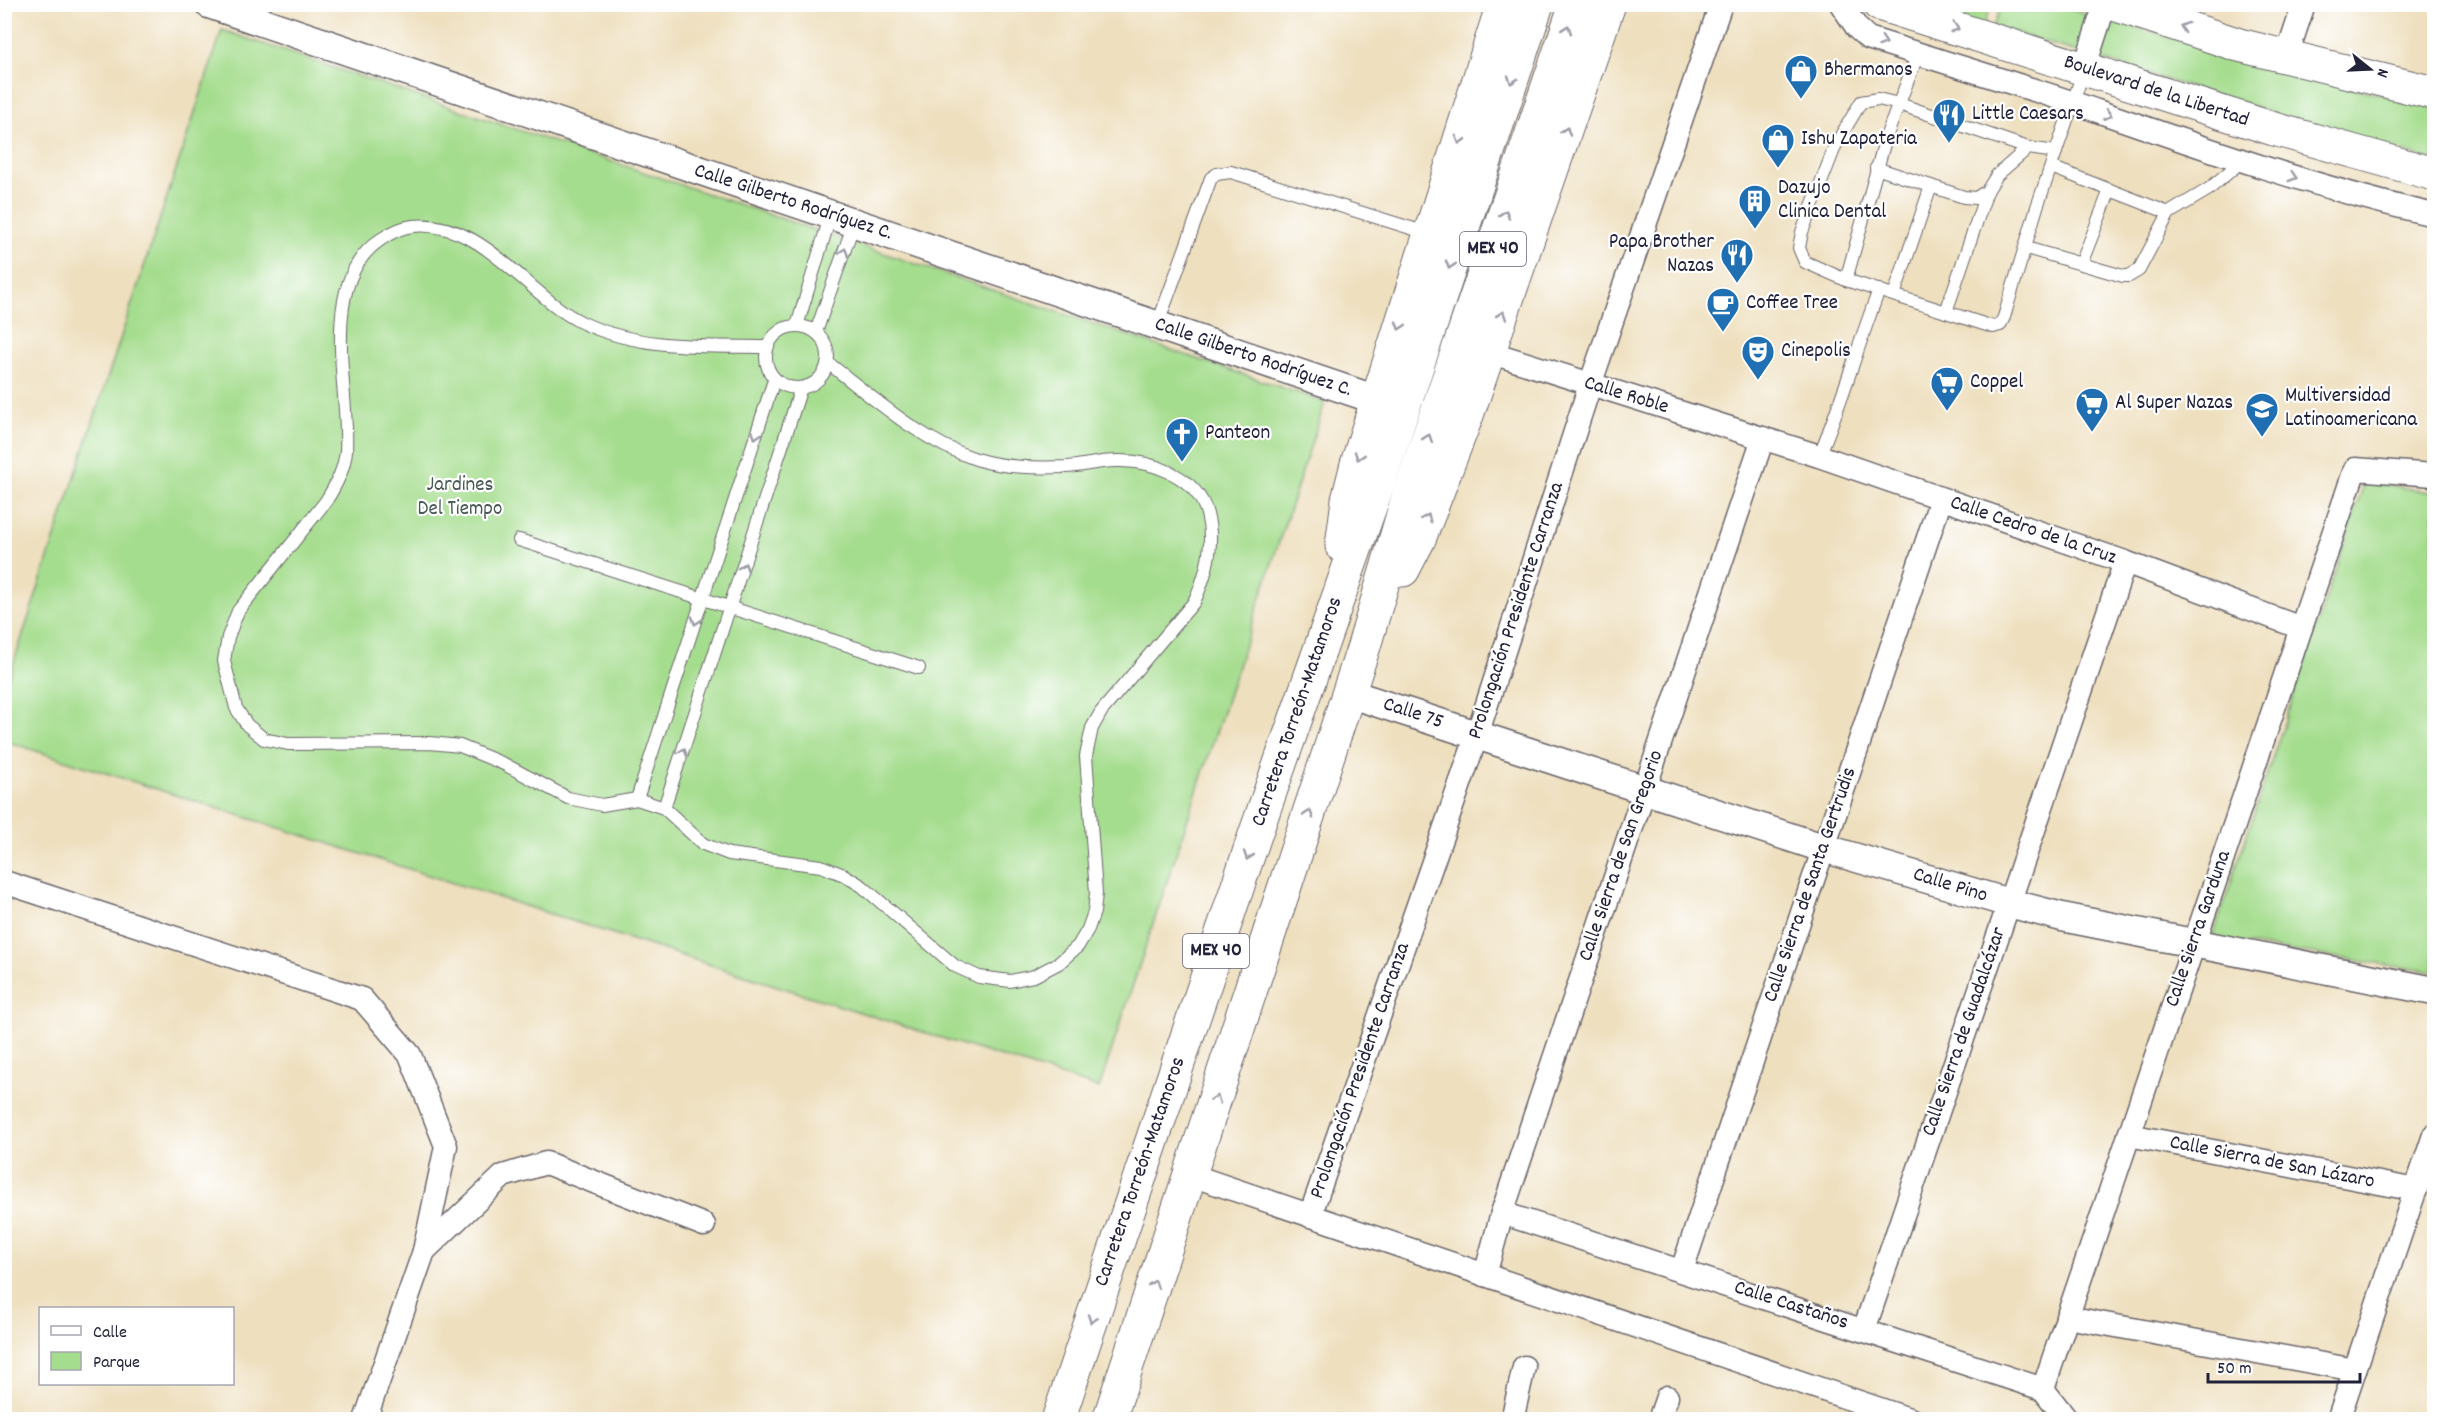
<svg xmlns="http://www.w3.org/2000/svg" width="2439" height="1424" font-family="Dekko,sans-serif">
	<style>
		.green { fill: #a5dd8e; stroke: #648064; stroke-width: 1.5 }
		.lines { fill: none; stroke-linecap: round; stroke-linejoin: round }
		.service-casing { stroke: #696469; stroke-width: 14 }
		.minor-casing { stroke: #696469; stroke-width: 25 }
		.tertiary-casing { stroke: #696469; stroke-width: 31 }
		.secondary-casing { stroke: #696469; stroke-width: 35 }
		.trunk-casing { stroke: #696469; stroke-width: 35 }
		.service { stroke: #fff; stroke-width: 12 }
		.minor { stroke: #fff; stroke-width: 22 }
		.tertiary { stroke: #fff; stroke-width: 28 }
		.secondary { stroke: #fff; stroke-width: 33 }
		.trunk { stroke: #fff; stroke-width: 33 }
		.oneway { stroke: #9c9ca7 }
		.labels { text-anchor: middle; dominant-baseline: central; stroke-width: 4.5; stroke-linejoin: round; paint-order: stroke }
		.shield { fill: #fff; stroke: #646476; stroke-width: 1.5 }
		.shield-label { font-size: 20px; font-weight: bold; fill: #22223b }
		.poi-label { font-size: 21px; fill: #22223b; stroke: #fff; text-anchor: start }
		.street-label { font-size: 21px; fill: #22223b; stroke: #fff }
		.park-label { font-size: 21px; fill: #495a54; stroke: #fff }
	</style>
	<rect width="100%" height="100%" fill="#fff"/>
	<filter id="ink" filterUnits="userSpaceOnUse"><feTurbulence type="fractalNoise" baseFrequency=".0167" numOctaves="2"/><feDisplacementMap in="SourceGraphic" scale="12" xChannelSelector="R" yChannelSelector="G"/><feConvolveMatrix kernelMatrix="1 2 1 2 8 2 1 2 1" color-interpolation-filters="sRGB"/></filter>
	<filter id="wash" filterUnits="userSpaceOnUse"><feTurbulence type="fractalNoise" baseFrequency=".008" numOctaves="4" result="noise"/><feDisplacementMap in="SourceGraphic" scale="24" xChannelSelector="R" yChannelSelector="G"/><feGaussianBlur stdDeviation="1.35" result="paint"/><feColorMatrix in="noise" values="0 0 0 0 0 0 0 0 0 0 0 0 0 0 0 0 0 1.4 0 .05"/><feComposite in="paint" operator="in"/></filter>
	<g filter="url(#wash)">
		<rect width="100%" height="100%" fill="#eedfbe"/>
		<g class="green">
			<polygon points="1899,5 2057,5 2353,88 2434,107 2434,161 2321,128 1993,26 2000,10 1990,8 1981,32"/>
			<polygon points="222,30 1325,402 1099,1088 5,741 5,689"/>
			<polygon points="2365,481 2434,493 2434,972 2212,939"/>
		</g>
	</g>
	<g filter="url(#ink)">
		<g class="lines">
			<g class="service-casing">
				<g id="service">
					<polyline points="2028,148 1899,104 1878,99 1861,102 1836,144 1802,232 1799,248 1805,262 1846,280 1993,327 2000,325 2004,317 2037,207 2084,70"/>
					<polyline points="1876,168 1964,197 1976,198 1987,191 1997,175 2028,148 2056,152"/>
					<polyline points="2169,213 2209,189 2242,161"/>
					<polyline points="2026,248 2123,276 2129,276 2139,270 2169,213 2051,167"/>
					<polyline points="2081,264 2110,190"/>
					<polyline points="1846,280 1886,137 1918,54"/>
					<polyline points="1894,295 1931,186"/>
					<polyline points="1946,312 1987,191"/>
					<circle cx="797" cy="357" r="31"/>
					<polyline points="797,326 830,217"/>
					<polyline points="1157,326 1211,178 1217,174 1231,172 1430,234"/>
					<polyline points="816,332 854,223"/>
					<path d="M767,347C705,346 641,350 583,323C526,296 484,219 413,226C401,227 390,233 380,240C317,283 350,389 346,451C344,470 336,485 326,501L238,611L228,637L224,661L236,708L247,725L264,739L288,744L430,743L460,746L504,764L568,798L602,805L637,799L664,808L703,844L729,854L821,866L844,875L862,886L955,966L979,977L1010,981L1034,976L1059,963L1078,946L1088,929L1094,912L1096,893L1086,756L1092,728L1101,712L1194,602C1207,574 1215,544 1207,514C1197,476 1152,460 1116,461C1099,461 1083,466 1066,467C1037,468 1004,468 976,459C920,441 874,398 828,363"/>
					<path d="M1819,456C1842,402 1858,345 1879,290"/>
					<polyline points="519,540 919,668"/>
					<polyline points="637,799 774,380"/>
					<polyline points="664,808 801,388"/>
				</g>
			</g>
			<g class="minor-casing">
				<g id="minor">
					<path d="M1841,4L1857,28L1868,38C1937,60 2008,81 2077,104C2195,145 2313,187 2434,215"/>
					<polyline points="2286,58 2304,4"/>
					<polyline points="2084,69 2105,4"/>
					<polyline points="1489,352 1819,456 2125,562 2301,628"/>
					<polyline points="4,882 362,999 410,1055 446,1146 424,1251 365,1420"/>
					<polyline points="2129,1135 2416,1190"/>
					<polyline points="1191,1175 1912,1420"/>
					<polyline points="1502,1213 2043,1389 2067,1420"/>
					<polyline points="1310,1216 1477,735 1590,385 1721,4"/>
					<polyline points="424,1251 503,1176 546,1163 704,1225"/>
					<polyline points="1682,1270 1941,499"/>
					<polyline points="1485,1275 1502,1213 1763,438"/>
					<polyline points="2067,1317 2355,1370"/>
					<polyline points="1864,1330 2125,562"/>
					<polyline points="2043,1389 2355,469 2434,475"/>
					<polyline points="1512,1420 1524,1367"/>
					<polyline points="1659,1420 1667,1397"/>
					<polyline points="2338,1420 2434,1135"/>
				</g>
			</g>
			<g class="tertiary-casing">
				<g id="tertiary">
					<polyline points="209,4 1377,400"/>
					<polyline points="1348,693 1823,848 2009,903 2062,917 2434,991"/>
				</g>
			</g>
			<g class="secondary-casing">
				<g id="secondary">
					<polyline points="1879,4 2274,129 2434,174"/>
					<polyline points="2114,4 2239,45 2434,93"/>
				</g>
			</g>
			<g class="trunk-casing">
				<g id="trunk">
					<polyline points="1342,546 1348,500 1357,464 1503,4"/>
					<polyline points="1403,570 1419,539 1467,415 1609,4"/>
					<polyline points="1058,1420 1255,835 1378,484 1537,4"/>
					<polyline points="1109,1420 1364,646 1409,494 1576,4"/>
				</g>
			</g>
			<use href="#service" class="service"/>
			<use href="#minor" class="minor"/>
			<use href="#tertiary" class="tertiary"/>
			<use href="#secondary" class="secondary"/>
			<use href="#trunk" class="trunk"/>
		</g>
		<defs><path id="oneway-chevron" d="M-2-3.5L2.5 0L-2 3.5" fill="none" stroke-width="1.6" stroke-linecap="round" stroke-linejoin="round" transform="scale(1.5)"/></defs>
		<g class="oneway">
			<use href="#oneway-chevron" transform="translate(2184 27) rotate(-162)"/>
			<use href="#oneway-chevron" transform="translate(1955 28) rotate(17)"/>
			<use href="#oneway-chevron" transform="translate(1567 29) rotate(-71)"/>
			<use href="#oneway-chevron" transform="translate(1883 42) rotate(18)"/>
			<use href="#oneway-chevron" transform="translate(1512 80) rotate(108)"/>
			<use href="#oneway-chevron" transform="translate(2108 115) rotate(19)"/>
			<use href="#oneway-chevron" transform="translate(1566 131) rotate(-71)"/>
			<use href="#oneway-chevron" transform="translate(1460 140) rotate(107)"/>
			<use href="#oneway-chevron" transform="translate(2293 177) rotate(17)"/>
			<use href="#oneway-chevron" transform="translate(1505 214) rotate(-71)"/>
			<use href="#oneway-chevron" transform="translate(844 252) rotate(-70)"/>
			<use href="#oneway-chevron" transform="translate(1450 265) rotate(108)"/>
			<use href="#oneway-chevron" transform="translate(1502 315) rotate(-71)"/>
			<use href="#oneway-chevron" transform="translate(1400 326) rotate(108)"/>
			<use href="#oneway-chevron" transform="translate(756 435) rotate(108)"/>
			<use href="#oneway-chevron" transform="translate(1428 438) rotate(-71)"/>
			<use href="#oneway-chevron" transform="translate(1359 456) rotate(107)"/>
			<use href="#oneway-chevron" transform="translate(1427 518) rotate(-68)"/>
			<use href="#oneway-chevron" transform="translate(744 567) rotate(-72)"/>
			<use href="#oneway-chevron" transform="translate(696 621) rotate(108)"/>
			<use href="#oneway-chevron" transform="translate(683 752) rotate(-72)"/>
			<use href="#oneway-chevron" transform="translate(1309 814) rotate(-72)"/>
			<use href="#oneway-chevron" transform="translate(1248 856) rotate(109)"/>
			<use href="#oneway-chevron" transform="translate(1216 1099) rotate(-72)"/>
			<use href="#oneway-chevron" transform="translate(1154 1284) rotate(-71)"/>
			<use href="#oneway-chevron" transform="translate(1092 1319) rotate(109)"/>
		</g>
	</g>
	<defs>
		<g id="shop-pin" transform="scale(1.725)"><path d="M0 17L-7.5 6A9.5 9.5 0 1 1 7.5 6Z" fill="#1f6fb2" stroke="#fff"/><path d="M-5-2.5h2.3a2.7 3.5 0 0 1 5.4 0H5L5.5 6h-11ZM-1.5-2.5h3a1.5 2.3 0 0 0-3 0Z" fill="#fff"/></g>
		<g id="restaurant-pin" transform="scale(1.725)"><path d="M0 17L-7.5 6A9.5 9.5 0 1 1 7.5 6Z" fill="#1f6fb2" stroke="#fff"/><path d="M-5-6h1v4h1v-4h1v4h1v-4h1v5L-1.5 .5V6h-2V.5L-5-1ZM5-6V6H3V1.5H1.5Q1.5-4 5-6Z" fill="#fff"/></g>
		<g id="building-pin" transform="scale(1.725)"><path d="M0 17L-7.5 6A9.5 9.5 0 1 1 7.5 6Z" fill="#1f6fb2" stroke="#fff"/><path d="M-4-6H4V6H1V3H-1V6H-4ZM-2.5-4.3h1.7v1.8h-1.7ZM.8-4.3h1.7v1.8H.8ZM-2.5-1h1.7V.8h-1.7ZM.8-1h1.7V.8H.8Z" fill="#fff"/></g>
		<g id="cafe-pin" transform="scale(1.725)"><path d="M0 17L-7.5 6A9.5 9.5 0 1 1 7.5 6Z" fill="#1f6fb2" stroke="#fff"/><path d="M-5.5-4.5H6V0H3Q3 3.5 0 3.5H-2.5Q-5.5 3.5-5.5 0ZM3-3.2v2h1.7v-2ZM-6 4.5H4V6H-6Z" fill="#fff"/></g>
		<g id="theatre-pin" transform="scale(1.725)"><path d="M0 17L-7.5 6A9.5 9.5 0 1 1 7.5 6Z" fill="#1f6fb2" stroke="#fff"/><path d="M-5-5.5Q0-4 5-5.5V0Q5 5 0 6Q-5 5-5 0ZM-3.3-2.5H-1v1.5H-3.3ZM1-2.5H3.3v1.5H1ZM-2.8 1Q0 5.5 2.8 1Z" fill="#fff"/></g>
		<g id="supermarket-pin" transform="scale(1.725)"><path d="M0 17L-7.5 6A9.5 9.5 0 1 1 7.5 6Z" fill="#1f6fb2" stroke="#fff"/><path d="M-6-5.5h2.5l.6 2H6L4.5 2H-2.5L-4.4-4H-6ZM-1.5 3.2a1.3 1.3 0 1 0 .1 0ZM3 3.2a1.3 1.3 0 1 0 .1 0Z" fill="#fff"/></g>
		<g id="university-pin" transform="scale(1.725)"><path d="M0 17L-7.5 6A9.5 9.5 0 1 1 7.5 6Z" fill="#1f6fb2" stroke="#fff"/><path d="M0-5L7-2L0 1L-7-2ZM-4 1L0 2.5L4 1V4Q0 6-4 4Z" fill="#fff"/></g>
		<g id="church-pin" transform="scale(1.725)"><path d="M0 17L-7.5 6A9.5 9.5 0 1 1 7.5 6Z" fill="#1f6fb2" stroke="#fff"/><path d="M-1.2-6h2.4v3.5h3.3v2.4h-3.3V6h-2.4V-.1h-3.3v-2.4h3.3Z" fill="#fff"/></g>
	</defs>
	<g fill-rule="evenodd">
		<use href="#shop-pin" x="1801" y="71"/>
		<use href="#restaurant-pin" x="1949" y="115"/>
		<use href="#shop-pin" x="1778" y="140"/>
		<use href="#building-pin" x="1755" y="201"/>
		<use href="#restaurant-pin" x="1737" y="255"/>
		<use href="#cafe-pin" x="1723" y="304"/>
		<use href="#theatre-pin" x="1758" y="352"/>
		<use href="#supermarket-pin" x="1947" y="383"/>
		<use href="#supermarket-pin" x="2092" y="404"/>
		<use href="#university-pin" x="2262" y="409"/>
		<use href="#church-pin" x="1182" y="434"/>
	</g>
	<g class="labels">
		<g class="shield">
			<rect x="1460" y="232" width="66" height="34" rx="4.5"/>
			<rect x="1183" y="934" width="66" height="34" rx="4.5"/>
		</g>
		<g class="shield-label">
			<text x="1493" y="249">MEX 40</text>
			<text x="1216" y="951">MEX 40</text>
		</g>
		<g class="poi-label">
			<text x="1824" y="71">Bhermanos</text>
			<text x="1972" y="115">Little Caesars</text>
			<text x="1801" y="140">Ishu Zapateria</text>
			<text x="1778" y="189">Dazujo<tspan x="1778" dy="24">Clinica Dental</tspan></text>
			<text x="1714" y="243" text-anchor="end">Papa Brother<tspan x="1714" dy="24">Nazas</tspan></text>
			<text x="1746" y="304">Coffee Tree</text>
			<text x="1781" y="352">Cinepolis</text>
			<text x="1970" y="383">Coppel</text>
			<text x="2285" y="397">Multiversidad<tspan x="2285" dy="24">Latinoamericana</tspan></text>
			<text x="2115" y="404">Al Super Nazas</text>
			<text x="1205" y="434">Panteon</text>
		</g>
		<g class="street-label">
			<text transform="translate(2156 92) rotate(18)">Boulevard de la Libertad</text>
			<text transform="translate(793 203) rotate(18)">Calle Gilberto Rodríguez C.</text>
			<text transform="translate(1253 358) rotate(19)">Calle Gilberto Rodríguez C.</text>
			<text transform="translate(1626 396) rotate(17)">Calle Roble</text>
			<text transform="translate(2033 531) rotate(19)">Calle Cedro de la Cruz</text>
			<text transform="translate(1517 611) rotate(-72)">Prolongación Presidente Carranza</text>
			<text transform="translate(1298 712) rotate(-71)">Carretera Torreón-Matamoros</text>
			<text transform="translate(1413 714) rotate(18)">Calle 75</text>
			<text transform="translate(1622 856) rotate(-71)">Calle Sierra de San Gregorio</text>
			<text transform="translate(1811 885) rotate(-71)">Calle Sierra de Santa Gertrudis</text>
			<text transform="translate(1950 886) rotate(17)">Calle Pino</text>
			<text transform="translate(2199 929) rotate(-71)">Calle Sierra Garduna</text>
			<text transform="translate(1965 1032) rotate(-71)">Calle Sierra de Guadalcázar</text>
			<text transform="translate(1361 1071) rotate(-71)">Prolongación Presidente Carranza</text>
			<text transform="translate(2272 1163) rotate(11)">Calle Sierra de San Lázaro</text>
			<text transform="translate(1141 1172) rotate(-71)">Carretera Torreón-Matamoros</text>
			<text transform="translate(1791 1306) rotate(18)">Calle Castaños</text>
		</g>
		<g class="park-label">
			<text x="460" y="486">Jardines<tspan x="460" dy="24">Del Tiempo</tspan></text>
		</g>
	</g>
	<rect width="2439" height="1424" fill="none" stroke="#fff" stroke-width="24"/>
	<rect x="39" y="1307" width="195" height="78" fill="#ffffff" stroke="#a7a7b1" stroke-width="1.5"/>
	<rect x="51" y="1326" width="30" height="9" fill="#ffffff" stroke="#a7a7b1" stroke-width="1.5"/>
	<text x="93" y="1337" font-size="18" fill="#22223b">Calle</text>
	<rect x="51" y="1352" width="30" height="18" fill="#a5dd8e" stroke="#a7a7b1" stroke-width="1.5"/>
	<text x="93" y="1367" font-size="18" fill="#22223b">Parque</text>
	<g transform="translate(2370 69) rotate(108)" stroke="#ffffff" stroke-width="4.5" paint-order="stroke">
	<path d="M0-4.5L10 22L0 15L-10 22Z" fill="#22223b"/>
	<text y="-9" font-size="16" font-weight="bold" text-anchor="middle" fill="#22223b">N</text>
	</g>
	<path d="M2208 1373v9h152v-9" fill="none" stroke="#22223b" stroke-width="3"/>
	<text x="2217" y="1373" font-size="18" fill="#22223b" stroke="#ffffff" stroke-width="4.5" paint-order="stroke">50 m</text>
</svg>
